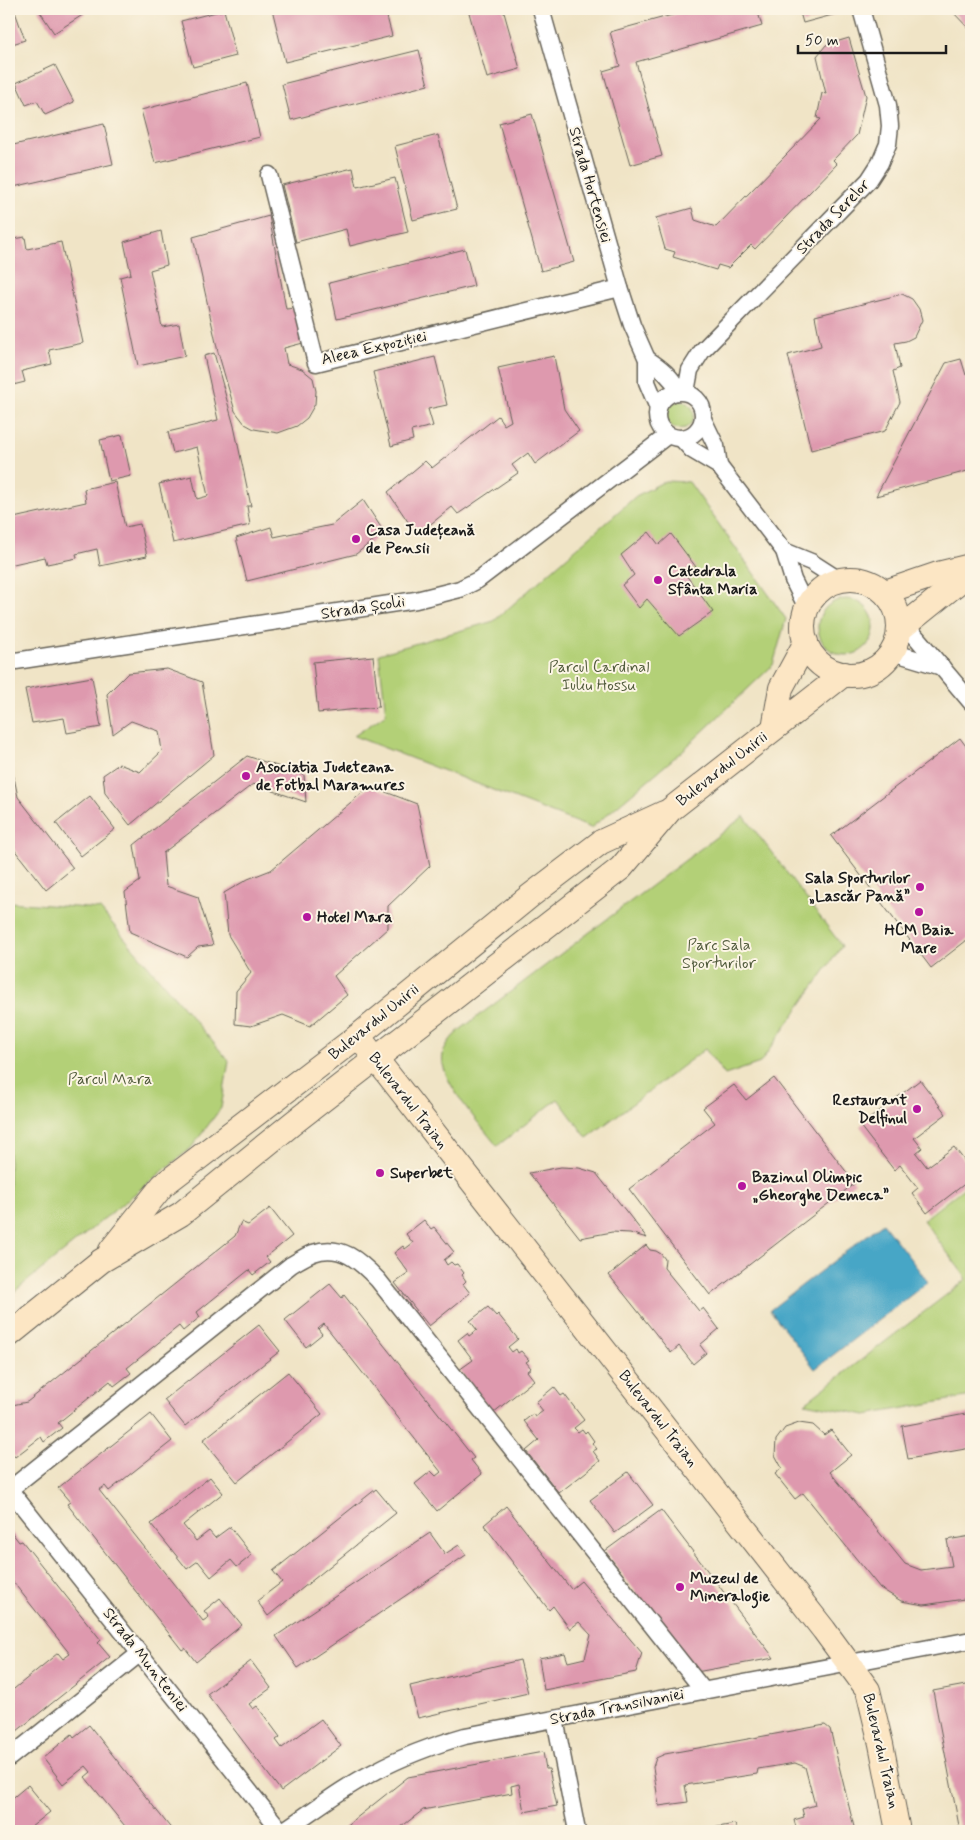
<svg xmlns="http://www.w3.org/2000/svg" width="980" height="1840" font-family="Mynerve,sans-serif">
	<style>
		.green { fill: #b3d077; stroke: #68764a }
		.water { fill: #47a6c6; stroke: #326171 }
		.building { fill: #de99ae }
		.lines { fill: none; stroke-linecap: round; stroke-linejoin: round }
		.street-casing { stroke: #666258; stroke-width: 19 }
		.secondary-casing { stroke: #666258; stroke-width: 26 }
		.street { stroke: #fff; stroke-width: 16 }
		.secondary { stroke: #fce6c4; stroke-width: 24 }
		.poi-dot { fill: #b5179e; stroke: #fcf5e5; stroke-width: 2 }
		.labels { text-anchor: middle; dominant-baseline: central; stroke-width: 4; stroke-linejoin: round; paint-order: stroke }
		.street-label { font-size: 16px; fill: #1c1c1c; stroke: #fcf5e5 }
		.poi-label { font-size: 16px; font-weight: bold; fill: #1c1c1c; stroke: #fcf5e5; text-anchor: start }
		.park-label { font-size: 16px; fill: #515b3c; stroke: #fcf5e5 }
	</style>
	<rect width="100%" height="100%" fill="#fcf5e5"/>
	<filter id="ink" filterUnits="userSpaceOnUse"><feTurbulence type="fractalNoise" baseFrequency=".02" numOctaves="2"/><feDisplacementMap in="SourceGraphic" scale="10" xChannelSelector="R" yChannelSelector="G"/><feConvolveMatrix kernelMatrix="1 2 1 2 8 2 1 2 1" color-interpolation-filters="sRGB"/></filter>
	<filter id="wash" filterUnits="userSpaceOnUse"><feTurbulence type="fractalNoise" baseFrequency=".0096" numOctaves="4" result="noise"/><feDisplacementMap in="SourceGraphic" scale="20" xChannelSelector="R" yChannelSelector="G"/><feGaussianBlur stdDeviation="1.12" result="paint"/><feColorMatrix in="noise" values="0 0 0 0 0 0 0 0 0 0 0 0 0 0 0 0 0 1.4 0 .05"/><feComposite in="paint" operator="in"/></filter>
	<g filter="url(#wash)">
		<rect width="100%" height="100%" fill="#f0e4c6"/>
		<g class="green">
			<circle cx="680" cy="415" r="14"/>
			<polygon points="665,481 689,482 786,619 773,665 680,753 591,828 354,736 386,714 379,654 494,621 636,496"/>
			<circle cx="846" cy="627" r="28"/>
			<path d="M744,816L842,946L760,1063L725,1075L705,1049L587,1138L558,1099L497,1146C482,1126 437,1079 443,1054C446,1043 453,1036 461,1029Z"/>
			<polygon points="9,902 100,909 229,1061 221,1108 191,1148 9,1296"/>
			<polygon points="971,1182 971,1396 866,1415 805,1403 967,1279 923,1220"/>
		</g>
		<polygon class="water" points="883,1223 928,1282 815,1369 770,1310"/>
		<g id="blocks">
			<g class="building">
				<polygon points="14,9 25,40 9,45 9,10"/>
				<polygon points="38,9 92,9 54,33"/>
				<polygon points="272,9 385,9 392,36 285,62"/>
				<polygon points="468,9 503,9 520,69 487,78"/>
				<polygon points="694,9 757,9 762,26 636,62 662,156 630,165 603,71 620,66 610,32"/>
				<polygon points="799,9 835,9 836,14 803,23"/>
				<polygon points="950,9 971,9 971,31"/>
				<polygon points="224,10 236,56 193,67 181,21"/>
				<polygon points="849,38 866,96 857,135 833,160 837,164 755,249 751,245 728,268 718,265 716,270 673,257 675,252 665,249 656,218 692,208 695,220 716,227 821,119 817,118 822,93 826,94 817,56 826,45"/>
				<polygon points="419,50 428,85 291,120 282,84"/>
				<polygon points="55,65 74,102 45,115 37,101 26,105 16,83"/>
				<polygon points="247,83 260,137 155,163 141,110"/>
				<polygon points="532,114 574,262 541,271 499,123"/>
				<polygon points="104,124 113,164 9,188 9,146"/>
				<polygon points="438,135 457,209 413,220 395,146"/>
				<polygon points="353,168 357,187 395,178 408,232 350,246 346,229 296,242 282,185"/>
				<polygon points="269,216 286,309 296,308 303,343 284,348 287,364 302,369 313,378 316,391 315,404 307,418 297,426 278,433 254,429 245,424 235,411 218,352 193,237"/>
				<polygon points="161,231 167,265 150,270 162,327 179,324 185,356 138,366 120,277 131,274 124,242"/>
				<polygon points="25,237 27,249 61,242 83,343 49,350 52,364 22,371 25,382 9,386 9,240"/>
				<polygon points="465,249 474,286 337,319 329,283"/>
				<polygon points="902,294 912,299 919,309 922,320 914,337 906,341 895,343 900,368 893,371 900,402 885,431 811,450 788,355 821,346 815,316"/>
				<polygon points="214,353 234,426 251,506 247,506 250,525 173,543 159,484 192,476 197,499 208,496 197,447 173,453 168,432 218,420 204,356"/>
				<polygon points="554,356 564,409 579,431 535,464 528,453 512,465 518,473 458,514 452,507 417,535 388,492 425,461 432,468 498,416 504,425 511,421 498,368"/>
				<polygon points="435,357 447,405 428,409 433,426 411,431 413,440 391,446 373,372"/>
				<polygon points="961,359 966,375 971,373 971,470 876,496 946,363"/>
				<polygon points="122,435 131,476 109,481 100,440"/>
				<polygon points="115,482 125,527 140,524 147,556 100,566 97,549 76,554 77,558 47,564 45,557 9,565 9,519 86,502 84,489"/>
				<polygon points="363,500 384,532 356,554 247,581 236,538 271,527 274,537 332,525"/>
				<polygon points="649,532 659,545 671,534 696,567 686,575 713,612 679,636 647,599 639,608 622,585 634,575 621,555"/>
				<polygon points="373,656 379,707 318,713 313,662"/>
				<polygon points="167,669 202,682 214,755 130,825 105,793 103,775 119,764 140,772 162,751 159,731 131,721 113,734 107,694 128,673"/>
				<polygon points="92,677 101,727 67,733 64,718 32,723 25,689"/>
				<polygon points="960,738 971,753 971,937 931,968 831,836"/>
				<polygon points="9,753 18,797 73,868 46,890 9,843"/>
				<polygon points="247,756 304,775 306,802 253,784 163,853 166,886 198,897 213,945 198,947 187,957 130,932 125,892 140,881 134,845"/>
				<polygon points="370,786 417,804 430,866 388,906 388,928 334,976 347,995 310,1026 283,1015 251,1026 235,1024 236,991 251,973 228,935 224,893 248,879 271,870"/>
				<polygon points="90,796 115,829 81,856 56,823"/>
				<polygon points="774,1078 855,1183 710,1295 629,1189 715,1123 703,1108 734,1085 746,1100"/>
				<polygon points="920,1080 946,1114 914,1138 922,1148 916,1153 927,1167 954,1147 971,1169 971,1179 927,1213 912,1193 918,1188 900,1165 894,1170 860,1126"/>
				<polygon points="561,1167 579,1168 596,1173 647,1238 630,1233 612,1232 580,1238 529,1173"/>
				<polygon points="270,1208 292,1236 266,1257 270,1262 253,1275 249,1270 197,1312 200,1317 183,1331 179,1326 127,1368 131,1373 114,1386 110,1381 58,1423 62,1428 44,1442 41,1437 15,1457 9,1450 9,1417 14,1412 12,1405 27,1402 235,1236 241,1222 248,1225"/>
				<polygon points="424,1220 431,1229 434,1227 454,1252 444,1260 447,1265 451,1262 454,1265 457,1264 464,1273 462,1275 466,1281 463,1284 470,1293 429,1326 395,1283 409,1273 394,1253 403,1246 405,1249 413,1243 406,1234"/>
				<polygon points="646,1245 650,1250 656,1251 661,1254 665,1259 664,1268 699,1311 703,1308 719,1329 700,1345 706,1353 693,1364 679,1346 671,1353 609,1275"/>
				<polygon points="330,1284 342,1298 344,1295 474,1458 471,1460 482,1474 437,1511 415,1484 431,1471 436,1476 441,1472 324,1324 318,1329 322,1334 306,1347 285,1320"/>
				<polygon points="488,1307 496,1316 498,1314 518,1339 508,1347 512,1352 516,1349 518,1353 521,1351 529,1360 526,1362 531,1368 527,1371 534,1380 493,1413 459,1370 473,1360 458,1340 467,1333 469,1336 477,1330 470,1321"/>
				<polygon points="259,1325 280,1351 185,1426 164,1400"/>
				<polygon points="288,1372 322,1414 237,1482 203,1440"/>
				<polygon points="554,1387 561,1396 564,1394 584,1420 574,1428 578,1432 582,1429 585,1433 587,1431 594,1441 592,1443 597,1449 593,1451 600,1461 559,1493 526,1451 539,1440 524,1421 533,1414 535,1417 543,1411 536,1402"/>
				<polygon points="971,1413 971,1448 908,1459 902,1426"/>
				<polygon points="151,1414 172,1441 109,1491 105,1486 99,1490 203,1621 209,1617 204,1611 220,1598 242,1625 196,1662 185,1648 182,1650 67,1504 70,1502 58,1488"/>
				<polygon points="799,1423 813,1425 824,1435 831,1430 851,1455 830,1472 905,1564 921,1570 952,1566 947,1540 971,1536 971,1598 924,1605 901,1601 880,1588 803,1493 795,1499 775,1474 782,1468 775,1455 776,1440 785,1428"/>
				<polygon points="628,1472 653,1505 615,1533 590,1500"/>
				<polygon points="210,1477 223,1493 183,1525 196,1541 209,1531 215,1538 230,1527 252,1555 237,1567 231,1560 211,1577 198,1561 187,1569 151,1524"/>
				<polygon points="376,1489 396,1513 268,1616 257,1601 282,1582 273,1571"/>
				<polygon points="506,1506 571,1589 581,1581 642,1653 636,1672 544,1690 539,1658 565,1653 568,1662 585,1658 591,1635 579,1622 570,1629 553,1606 549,1610 484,1525"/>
				<polygon points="661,1510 774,1658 696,1672 605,1551"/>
				<polygon points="9,1529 19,1542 22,1541 101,1640 98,1643 110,1657 17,1731 9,1721 9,1693 58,1653 63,1659 70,1654 9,1577"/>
				<polygon points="430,1533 445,1554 459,1545 466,1555 298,1668 276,1636"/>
				<polygon points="520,1660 528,1693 418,1718 410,1686"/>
				<polygon points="251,1661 271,1688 249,1704 253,1709 257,1706 280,1737 276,1740 282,1748 321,1719 341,1746 281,1791 207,1694"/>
				<polygon points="971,1684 971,1831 960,1831 933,1691"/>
				<polygon points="89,1725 142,1792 173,1831 129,1831 85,1777 91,1772 86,1766 63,1784 43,1758 72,1734 74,1737"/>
				<polygon points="825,1725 830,1729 855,1831 797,1831 794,1820 804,1817 802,1809 815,1805 805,1767 795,1763 758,1769 757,1774 685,1785 688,1802 659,1806 653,1767 656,1758 665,1754"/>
				<polygon points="543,1752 546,1769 549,1769 557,1806 524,1812 519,1784 511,1786 512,1793 423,1810 396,1831 340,1831 408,1777"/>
				<polygon points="28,1785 50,1812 26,1831 9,1831 9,1801"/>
				<polygon points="735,1824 737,1831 701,1831 701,1830"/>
			</g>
		</g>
	</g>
	<g filter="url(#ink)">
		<use href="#blocks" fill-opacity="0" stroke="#666258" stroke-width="1"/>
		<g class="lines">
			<g class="street-casing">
				<g id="street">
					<polyline points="541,9 620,288 632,325 647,359 647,382 658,408"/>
					<polyline points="269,175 316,363 620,288"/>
					<path d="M647,359C661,368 671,376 679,391"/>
					<circle cx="680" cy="415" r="23"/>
					<polyline points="686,392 690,370 702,351 869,180 880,163 888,144 890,126 888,105 861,9"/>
					<polyline points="703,419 716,446 719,466"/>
					<polyline points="681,438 692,450 719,466 784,551 793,580 807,608"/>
					<polyline points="784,551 811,562 839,580"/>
					<polyline points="900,618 971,702"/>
					<polyline points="892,652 942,667"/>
					<polyline points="9,662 416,600 460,589 478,580 668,435"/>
					<polyline points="9,1489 281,1831"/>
					<path d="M9,1490L291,1265C298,1261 305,1256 313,1253C341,1243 360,1261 378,1280L704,1691"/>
					<polyline points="555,1719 577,1831"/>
					<polyline points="9,1758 139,1654"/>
					<path d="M283,1831C313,1811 343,1787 376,1771C404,1756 434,1745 465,1736L971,1640"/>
				</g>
			</g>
			<g class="secondary-casing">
				<g id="secondary">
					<circle cx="851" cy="627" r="48"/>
					<polyline points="885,592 938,574 971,566"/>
					<polyline points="899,630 971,572"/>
					<polyline points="774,728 781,688 806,642"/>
					<polyline points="358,1036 824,1630 868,1690 881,1744 898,1831"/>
					<polyline points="111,1250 163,1185 358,1036 530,896 601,842 664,813"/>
					<polyline points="9,1335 101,1261 181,1214 293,1123 621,868 670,810 844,674"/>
				</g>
			</g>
			<use href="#street" class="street"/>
			<use href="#secondary" class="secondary"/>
		</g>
	</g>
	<g class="poi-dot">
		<circle cx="356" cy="539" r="5"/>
		<circle cx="658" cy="580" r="5"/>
		<circle cx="246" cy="776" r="5"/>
		<circle cx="920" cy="887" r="5"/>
		<circle cx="919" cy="912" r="5"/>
		<circle cx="307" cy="917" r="5"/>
		<circle cx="917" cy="1109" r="5"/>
		<circle cx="380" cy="1173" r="5"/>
		<circle cx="742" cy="1186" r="5"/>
		<circle cx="680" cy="1587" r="5"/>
	</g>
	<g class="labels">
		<g class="street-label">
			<text transform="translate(590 185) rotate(74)">Strada Hortensiei</text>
			<text transform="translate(833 217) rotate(-46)">Strada Serelor</text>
			<text transform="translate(374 348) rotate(-13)">Aleea Expoziției</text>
			<text transform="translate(363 608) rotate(-9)">Strada Școlii</text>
			<text transform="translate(722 769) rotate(-38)">Bulevardul Unirii</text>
			<text transform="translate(374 1022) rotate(-39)">Bulevardul Unirii</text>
			<text transform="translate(408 1101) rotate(52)">Bulevardul Traian</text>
			<text transform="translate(658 1419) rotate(52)">Bulevardul Traian</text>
			<text transform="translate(145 1660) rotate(52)">Strada Munteniei</text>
			<text transform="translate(617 1707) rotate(-11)">Strada Transilvaniei</text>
			<text transform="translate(881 1751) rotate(77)">Bulevardul Traian</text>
		</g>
		<g class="poi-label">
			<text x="366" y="530">Casa Județeană<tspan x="366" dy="18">de Pensii</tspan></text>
			<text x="668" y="571">Catedrala<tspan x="668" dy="18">Sfânta Maria</tspan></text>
			<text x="256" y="767">Asociatia Judeteana<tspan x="256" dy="18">de Fotbal Maramures</tspan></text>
			<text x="910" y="878" text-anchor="end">Sala Sporturilor<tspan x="910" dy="18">„Lascăr Pană”</tspan></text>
			<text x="317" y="917">Hotel Mara</text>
			<text x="919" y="930" text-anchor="middle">HCM Baia<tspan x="919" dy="18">Mare</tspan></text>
			<text x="907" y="1100" text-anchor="end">Restaurant<tspan x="907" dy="18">Delfinul</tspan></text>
			<text x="390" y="1173">Superbet</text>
			<text x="752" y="1177">Bazinul Olimpic<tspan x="752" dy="18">„Gheorghe Demeca”</tspan></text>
			<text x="690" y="1578">Muzeul de<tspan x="690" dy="18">Mineralogie</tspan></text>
		</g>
		<g class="park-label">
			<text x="599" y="667">Parcul Cardinal<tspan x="599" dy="18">Iuliu Hossu</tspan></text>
			<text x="719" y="945">Parc Sala<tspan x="719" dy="18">Sporturilor</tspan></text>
			<text x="110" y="1079">Parcul Mara</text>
		</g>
	</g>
	<rect width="980" height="1840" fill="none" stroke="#fcf5e5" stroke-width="30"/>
	<path d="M798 45v8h148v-8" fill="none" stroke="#1c1c1c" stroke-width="2.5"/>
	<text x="805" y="45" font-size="15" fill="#1c1c1c" stroke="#fcf5e5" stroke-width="4" paint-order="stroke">50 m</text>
</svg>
